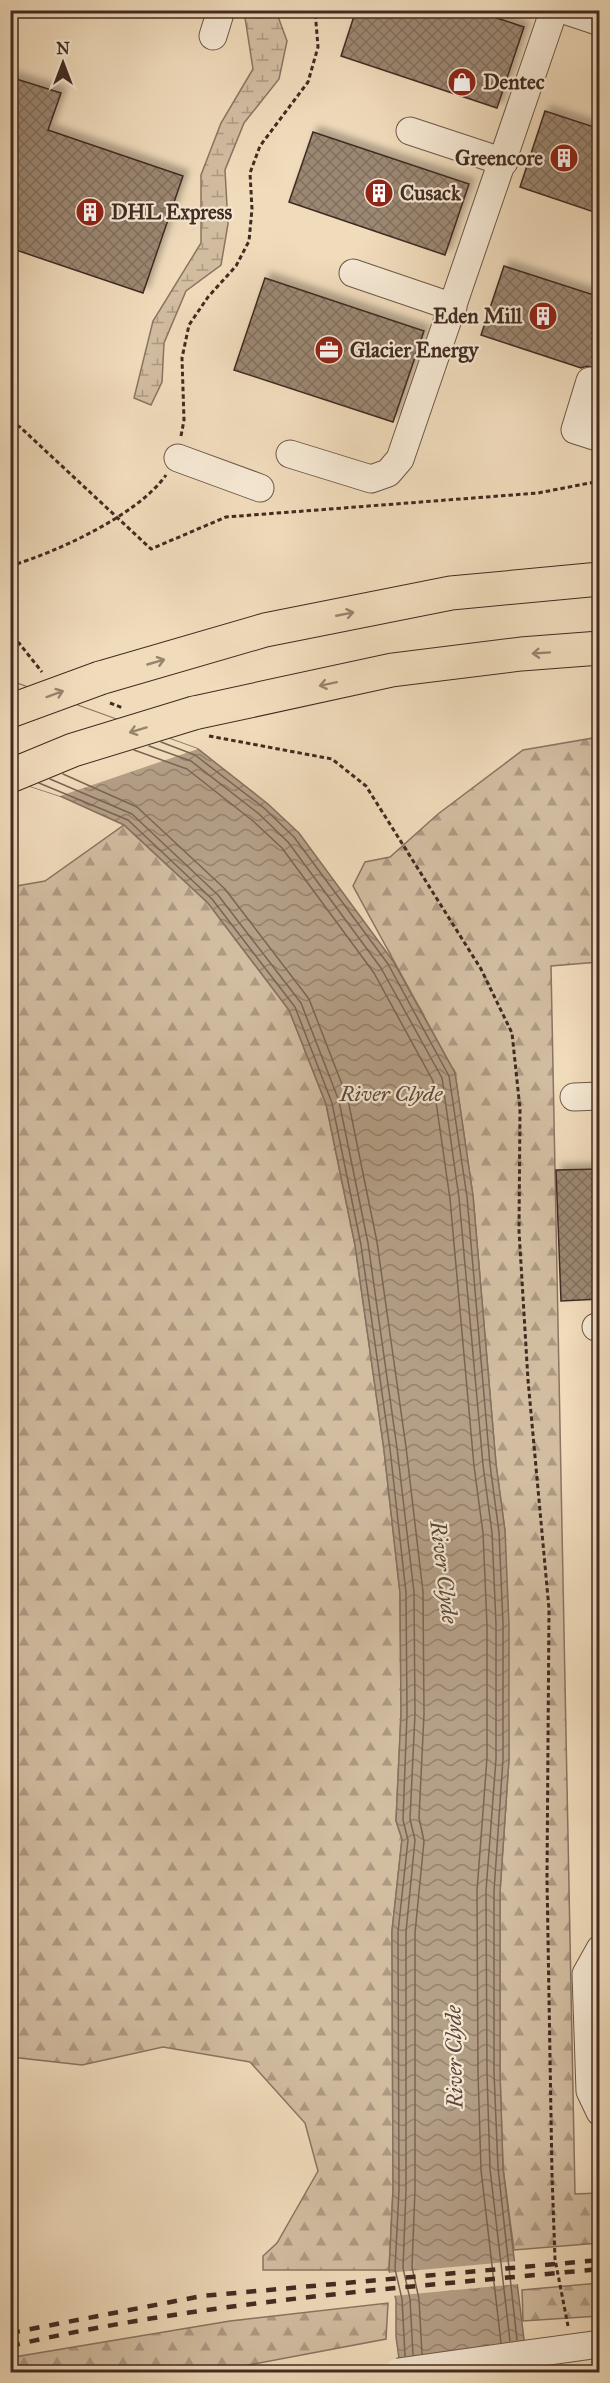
<svg xmlns="http://www.w3.org/2000/svg" width="610" height="2383" font-family="'IM FELL Great Primer',serif">
	<style>
		.forest { fill: url(#forest-firs); stroke: #8a7462; stroke-width: 1.5 }
		.wetland { fill: url(#wetland-marsh); stroke: #8a7462; stroke-width: 1.5 }
		.water { fill: url(#water-waves); stroke: #86715f; stroke-width: 1.5 }
		.pier { fill: #f0dbbb }
		.lines { fill: none; stroke-linecap: round; stroke-linejoin: round }
		.shore { stroke: #7a6554; stroke-width: 1.5 }
		.building { fill: url(#building-cross-hatch); stroke: #412b22; stroke-width: 1.5; filter: url(#shadow) }
		.minor-casing { stroke: #6d5748; stroke-width: 29 }
		.highway-casing { stroke: #412b22; stroke-width: 35 }
		.path { stroke: #412b22; stroke-width: 3; stroke-dasharray: 4.5 3; stroke-linecap: butt }
		.minor { stroke: #f5e8d3; stroke-width: 27 }
		.highway { stroke: #f0dbbb; stroke-width: 33 }
		.rail { stroke: #412b22; stroke-width: 4.5; stroke-dasharray: 10 10; stroke-linecap: butt }
		.minor-bridge-casing { stroke: #6d5748; stroke-width: 29; stroke-linecap: butt }
		.highway-bridge-casing { stroke: #412b22; stroke-width: 35; stroke-linecap: butt }
		.minor-bridge { stroke: #f5e8d3; stroke-width: 27 }
		.highway-bridge { stroke: #f0dbbb; stroke-width: 33 }
		.oneway { stroke: #98836e }
		.labels { text-anchor: middle; dominant-baseline: central; stroke-width: 4.5; stroke-linejoin: round; paint-order: stroke }
		.poi-label { font-size: 21px; font-weight: bold; fill: #412b22; stroke: #f5e8d3; text-anchor: start }
		.water-label { font-size: 22px; font-style: italic; fill: #5e483b; stroke: #f5e8d3 }
	</style>
	<defs>
		<pattern id="forest-firs" width="22" height="20" patternUnits="userSpaceOnUse" patternTransform="scale(1.5)"><rect width="22" height="20" fill="#d2bda1"/><path d="M5 1l3.5 6h-7zM16 11l3.5 6h-7z" fill="#ac9a83"/></pattern>
		<pattern id="wetland-marsh" width="20" height="14" patternUnits="userSpaceOnUse" patternTransform="scale(1.5)"><rect width="20" height="14" fill="#d2bda1"/><path d="M1 5h8M5 5V1M11 12h8M15 12V8" fill="none" stroke="#ac9a83"/></pattern>
		<pattern id="water-waves" width="16" height="10" patternUnits="userSpaceOnUse" patternTransform="scale(1.5)"><rect width="16" height="10" fill="#b49f87"/><path d="M0 5q4-4 8 0t8 0" fill="none" stroke="#94826e"/></pattern>
		<pattern id="building-cross-hatch" width="8" height="8" patternUnits="userSpaceOnUse" patternTransform="scale(1.5)"><rect width="8" height="8" fill="#9c8772"/><path d="M0 0l8 8M0 8l8-8" fill="none" stroke="#816f5d"/></pattern>
		<filter id="shadow"><feDropShadow dx="5.5" dy="-5.5" stdDeviation="3" flood-color="#0004"/></filter>
	</defs>
	<rect width="100%" height="100%" fill="#f0dbbb"/>
	<filter id="stains"><feTurbulence type="fractalNoise" baseFrequency=".00333" numOctaves="4"/><feColorMatrix values="0 0 0 0 .2 0 0 0 0 .09 0 0 0 0 .02 0 0 0 .5 -.17"/></filter>
	<radialGradient id="worn" r=".72"><stop offset=".6" stop-color="#630" stop-opacity="0"/><stop offset="1" stop-color="#630" stop-opacity=".3"/></radialGradient>
	<g class="forest">
		<polygon points="599,737 599,962 551,966 575,2194 599,2193 599,2243 514,2250 503,2168 500,2073 500,1892 509,1759 505,1531 496,1464 473,1196 455,1073 353,886 365,862 390,857 438,814 523,750"/>
		<polygon points="124,825 208,903 289,1010 326,1104 355,1245 384,1450 400,1593 401,1714 396,1821 402,1839 392,1931 393,2190 389,2270 263,2270 263,2256 277,2243 318,2171 305,2123 250,2062 163,2047 82,2065 11,2057 11,887 45,881"/>
		<polygon points="599,2283 599,2316 523,2321 522,2290"/>
		<polygon points="388,2303 386,2339 211,2372 11,2372 11,2359 20,2356 230,2321"/>
	</g>
	<polygon class="wetland" points="244,11 276,11 287,41 279,79 244,123 225,170 228,224 221,265 186,291 164,343 162,382 151,405 134,398 153,321 201,243 201,175 221,123 253,69"/>
	<polygon class="water" points="11,681 198,749 268,804 299,833 393,961 455,1073 473,1196 496,1464 505,1531 509,1624 509,1759 500,1892 500,2073 503,2168 528,2372 401,2372 396,2337 396,2300 389,2270 393,2190 392,1931 402,1839 396,1821 401,1714 400,1593 384,1450 355,1245 326,1104 289,1010 208,903 124,825 60,796 11,780"/>
	<g class="pier">
		<polygon points="18,684 198,749 60,796 11,780 11,687"/>
		<polygon points="517,2261 519,2284 392,2296 387,2273"/>
	</g>
	<g class="lines">
		<g class="shore">
			<polyline points="161,742 195,755 264,808 294,837 388,964 449,1076 467,1197 490,1465 499,1532 503,1624 503,1759 494,1891 494,2073 498,2168 517,2340"/>
			<polyline points="149,746 191,761 259,814 288,842 381,968 442,1078 459,1198 483,1465 492,1533 496,1624 496,1759 486,1891 487,2073 490,2169 510,2341"/>
			<polyline points="134,750 187,769 253,821 282,848 374,973 433,1081 450,1199 474,1466 483,1533 487,1624 487,1758 477,1891 478,2073 481,2170 501,2343"/>
			<polyline points="63,774 137,807 225,889 309,999 348,1100 377,1242 406,1447 423,1592 424,1714 419,1818 424,1841 415,1933 415,2190 412,2267 419,2299 422,2354"/>
			<polyline points="50,779 132,814 218,895 301,1003 339,1101 368,1243 397,1448 414,1592 415,1714 410,1819 415,1840 406,1932 406,2190 403,2268 410,2299 413,2355"/>
			<polyline points="39,783 128,820 212,899 295,1007 332,1103 361,1245 390,1449 406,1593 407,1714 403,1820 408,1840 398,1932 399,2190 395,2269 402,2299 405,2356"/>
		</g>
	</g>
	<g class="building">
		<polygon points="356,10 473,10 524,27 497,108 341,56"/>
		<polygon points="10,77 61,93 48,130 183,176 143,293 10,248"/>
		<polygon points="545,111 600,129 600,214 520,187"/>
		<polygon points="313,132 469,184 445,255 289,202"/>
		<polygon points="504,266 600,297 600,369 587,366 581,368 481,335"/>
		<polygon points="265,278 424,331 393,422 234,370"/>
		<polygon points="600,1169 600,1299 561,1301 556,1170"/>
	</g>
	<g class="lines">
		<g class="minor-casing">
			<g id="minor">
				<polyline points="564,10 600,22"/>
				<polyline points="213,36 221,10"/>
				<polyline points="410,131 504,162"/>
				<polyline points="353,273 453,307"/>
				<polyline points="590,381 575,430 600,438"/>
				<polyline points="290,454 371,479 388,473 400,459 554,10"/>
				<polyline points="178,458 260,488"/>
				<polyline points="574,1097 600,1096"/>
				<polyline points="596,1327 600,1328"/>
				<polyline points="600,1949 586,1974 590,2091 600,2112"/>
			</g>
		</g>
		<g class="highway-casing">
			<g id="highway">
				<polyline points="100,678 265,630 451,593 600,579"/>
				<polyline points="194,713 392,670 521,654 600,648"/>
			</g>
		</g>
		<g class="path">
			<polyline points="10,422 20,427 151,549 226,517 538,493 600,481"/>
			<polyline points="181,436 184,420 182,358 189,325 208,297 236,266 249,241 252,209 250,173 260,146 308,82 318,47 315,10"/>
			<polyline points="10,523 12,525"/>
			<path d="M10,566C57,552 138,515 166,475"/>
			<polyline points="10,640 19,643 42,672"/>
			<polyline points="110,703 123,708"/>
			<polyline points="209,736 332,759 366,786 481,969 512,1033 520,1109 519,1231 528,1380 549,1609 547,1879 552,2175 555,2259 568,2326"/>
		</g>
		<use href="#minor" class="minor"/>
		<use href="#highway" class="highway"/>
		<g class="rail">
			<polyline points="10,2333 202,2296 600,2260"/>
			<path d="M10,2346C204,2301 402,2288 600,2269"/>
		</g>
		<g class="minor-bridge-casing">
			<polyline id="minor-bridge" points="398,2372 600,2344"/>
		</g>
		<g class="highway-bridge-casing">
			<g id="highway-bridge">
				<polyline points="10,711 100,678"/>
				<polyline points="10,776 73,750 194,713"/>
			</g>
		</g>
		<use href="#minor-bridge" class="minor-bridge"/>
		<use href="#highway-bridge" class="highway-bridge"/>
	</g>
	<defs><path id="oneway-shaft" d="M-6 0H5M1.5-3L5.5 0L1.5 3" fill="none" stroke-width="1.6" stroke-linecap="round" stroke-linejoin="round" transform="scale(1.5)"/></defs>
	<g class="oneway">
		<use href="#oneway-shaft" transform="translate(345 614) rotate(-11)"/>
		<use href="#oneway-shaft" transform="translate(541 653) rotate(176)"/>
		<use href="#oneway-shaft" transform="translate(156 662) rotate(-16)"/>
		<use href="#oneway-shaft" transform="translate(328 684) rotate(168)"/>
		<use href="#oneway-shaft" transform="translate(55 694) rotate(-20)"/>
		<use href="#oneway-shaft" transform="translate(138 730) rotate(163)"/>
	</g>
	<defs>
		<g id="shop-disc" transform="scale(1.5)"><circle r="9.5" fill="#8f2418" stroke="#f5e8d3"/><path d="M-5-2.5h2.3a2.7 3.5 0 0 1 5.4 0H5L5.5 6h-11ZM-1.5-2.5h3a1.5 2.3 0 0 0-3 0Z" fill="#fff"/></g>
		<g id="building-disc" transform="scale(1.5)"><circle r="9.5" fill="#8f2418" stroke="#f5e8d3"/><path d="M-4-6H4V6H1V3H-1V6H-4ZM-2.5-4.3h1.7v1.8h-1.7ZM.8-4.3h1.7v1.8H.8ZM-2.5-1h1.7V.8h-1.7ZM.8-1h1.7V.8H.8Z" fill="#fff"/></g>
		<g id="office-disc" transform="scale(1.5)"><circle r="9.5" fill="#8f2418" stroke="#f5e8d3"/><path d="M-6-3h4V-5.5h4V-3h4V5H-6ZM-1-4.5V-3h2v-1.5ZM-6 0V1H6V0Z" fill="#fff"/></g>
	</defs>
	<g fill-rule="evenodd">
		<use href="#shop-disc" x="462" y="82"/>
		<use href="#building-disc" x="564" y="158"/>
		<use href="#building-disc" x="379" y="193"/>
		<use href="#building-disc" x="90" y="212"/>
		<use href="#building-disc" x="543" y="316"/>
		<use href="#office-disc" x="329" y="350"/>
	</g>
	<g class="labels">
		<g class="poi-label">
			<text x="483" y="82">Dentec</text>
			<text x="543" y="158" text-anchor="end">Greencore</text>
			<text x="400" y="193">Cusack</text>
			<text x="111" y="212">DHL Express</text>
			<text x="522" y="316" text-anchor="end">Eden Mill</text>
			<text x="350" y="350">Glacier Energy</text>
		</g>
		<g class="water-label">
			<text x="391" y="1093">River Clyde</text>
			<text transform="translate(444 1572) rotate(83)">River Clyde</text>
			<text transform="translate(454 2057) rotate(-91)">River Clyde</text>
		</g>
	</g>
	<rect width="610" height="2383" fill="none" stroke="#f0dbbb" stroke-width="36"/>
	<rect x="12" y="12" width="586" height="2359" fill="none" stroke="#412b22" stroke-width="3"/>
	<rect x="18" y="18" width="574" height="2347" fill="none" stroke="#412b22" stroke-width="1.5"/>
	<g transform="translate(63 63)" stroke="#f5e8d3" stroke-width="4.5" paint-order="stroke">
	<path d="M0-4.5L10 22L0 15L-10 22Z" fill="#412b22"/>
	<text y="-9" font-size="16" font-weight="bold" text-anchor="middle" fill="#412b22">N</text>
	</g>
	<rect width="100%" height="100%" filter="url(#stains)"/>
	<rect width="100%" height="100%" fill="url(#worn)"/>
</svg>
